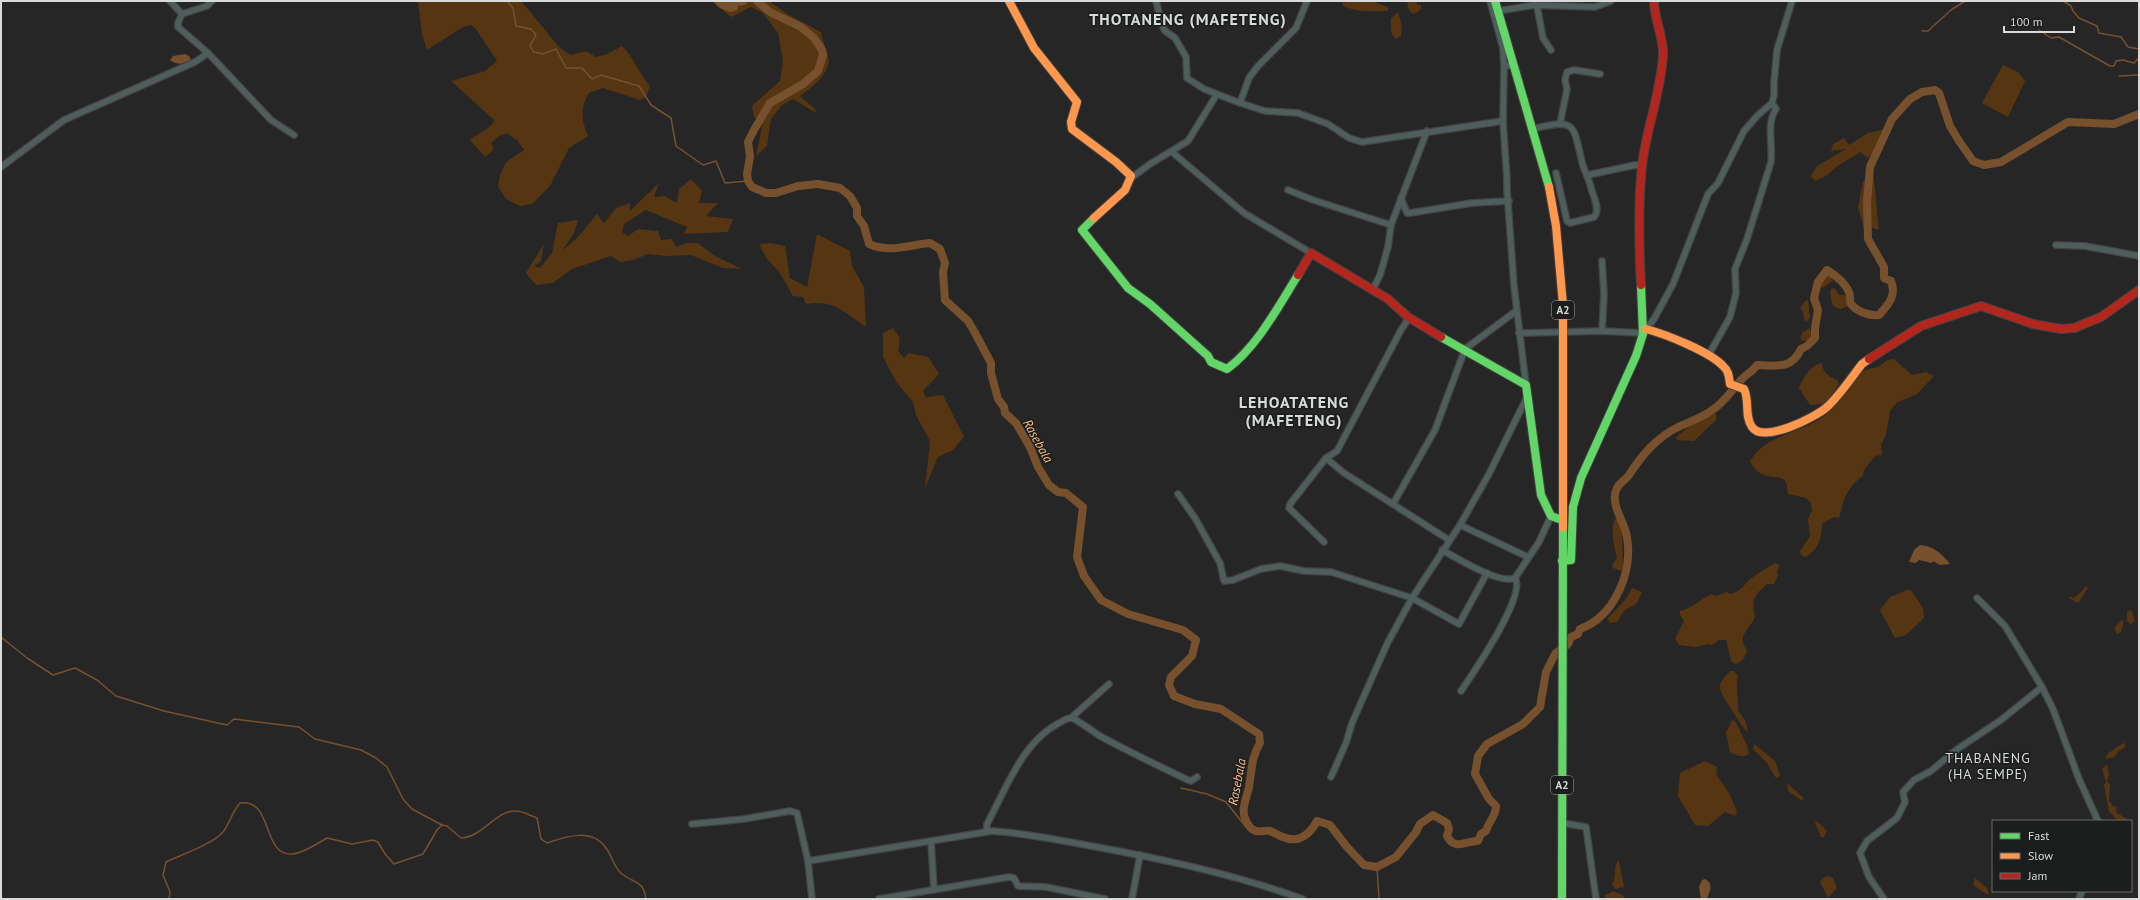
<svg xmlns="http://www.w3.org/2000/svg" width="2140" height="900" font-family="'PT Sans',sans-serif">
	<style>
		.green { fill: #563512 }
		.water { fill: #77512d }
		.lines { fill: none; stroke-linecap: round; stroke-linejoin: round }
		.stream { stroke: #77512d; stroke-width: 1.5 }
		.river { stroke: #77512d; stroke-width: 8 }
		.street-casing { stroke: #434343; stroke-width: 8 }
		.fast-casing { stroke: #434343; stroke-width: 10 }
		.slow-casing { stroke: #434343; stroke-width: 10 }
		.jam-casing { stroke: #434343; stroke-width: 10 }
		.street { stroke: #4e5e5c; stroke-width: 5.5 }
		.fast { stroke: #63d668; stroke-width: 8 }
		.slow { stroke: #ff974d; stroke-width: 8 }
		.jam { stroke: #b3261e; stroke-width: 8 }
		.labels { text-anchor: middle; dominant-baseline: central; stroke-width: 3; stroke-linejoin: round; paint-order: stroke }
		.shield { fill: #1b1e1d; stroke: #a0a2a1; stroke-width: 1 }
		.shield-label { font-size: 11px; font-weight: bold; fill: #d9dbda }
		.water-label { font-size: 13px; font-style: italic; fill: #ffbc81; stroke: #1b1e1d }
		.quarter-label { font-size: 14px; letter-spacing: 1px; fill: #d9dbda; stroke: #1b1e1d }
		.district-label { font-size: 16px; font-weight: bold; letter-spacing: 1px; fill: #d9dbda; stroke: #1b1e1d }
	</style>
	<rect width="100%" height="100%" fill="#262626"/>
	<g class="green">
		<path d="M418,1H521L560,48L571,55L586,51L596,57L607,54L622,46C634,57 639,74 650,86L646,97L640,100L603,88L589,93C580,108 581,120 588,136L569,148L550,186L532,204L520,206L506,199L498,186L500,175L506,162L524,150L518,141L507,133L499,136L491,143L494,149L485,157L470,140C477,133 492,129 494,120L451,81L485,71L497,61L476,29L471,25L463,27L427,50L422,34Z"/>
		<path d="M712,1H769L789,15L821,32C822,40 826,48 828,56C833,72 811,88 800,96L815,109L816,113L793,99L782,105L771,119L767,146L756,156L763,122L754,117L752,106L780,81L783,60L778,33L763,13L751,7L731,17Z"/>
		<path d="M1342,1L1375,2L1389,8L1387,11C1369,11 1361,13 1343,6Z"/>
		<polygon points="1407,1 1415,1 1418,5 1421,5 1421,8 1418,12 1413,14 1409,10"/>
		<path d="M1398,12L1402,27L1401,36L1396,39C1389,33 1391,27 1391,18Z"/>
		<polygon points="2003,65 2018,72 2025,81 2008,117 1982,103"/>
		<polygon points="1882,130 1875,150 1868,158 1860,152 1836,167 1826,176 1815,181 1811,176 1817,166 1846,149 1831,151 1833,144 1844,138 1849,145 1868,133"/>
		<path d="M1872,172C1875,175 1877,219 1879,228L1877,230L1871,227L1864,228L1858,207L1863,181L1870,184Z"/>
		<polygon points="691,179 702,191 699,203 718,203 706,216 733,219 728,232 684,234 687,227 646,210 624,224 622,232 628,236 638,229 658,231 661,240 672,239 676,247 686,243 698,243 713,255 742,269 723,268 691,255 667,256 648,254 633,260 620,262 611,256 572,269 553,283 536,285 526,273 544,244 541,261 534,266 540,268 552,253 558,223 578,220 574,233 563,250 578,237 597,214 604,223 616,208 630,203 630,211 659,183 654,197 664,196 677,203 679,189"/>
		<path d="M817,234L850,251L852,266L864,287L866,327C844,312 834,299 806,304L803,297L793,296L780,273L767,259L759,244L771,243L785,246L790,278L807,287Z"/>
		<polygon points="1830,275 1833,281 1822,288 1820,285 1825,277"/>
		<polygon points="1832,288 1835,289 1839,295 1845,295 1849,306 1840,309 1835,307 1832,304 1830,291"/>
		<polygon points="1808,300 1810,318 1807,321 1804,320 1803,311 1800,309 1805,301"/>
		<polygon points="893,328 900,338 898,351 904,358 909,353 928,357 939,374 923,391 926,397 943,395 964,437 953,450 938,457 925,488 930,441 916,415 913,402 897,383 883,357 883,333"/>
		<polygon points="1809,328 1812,333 1812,337 1809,340 1802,341 1800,337 1803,332"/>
		<path d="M1894,359L1912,375L1926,372L1934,376L1917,394L1896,403L1890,411L1886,435L1881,444L1882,455L1875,456L1864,470L1863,476C1846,488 1844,499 1839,518L1834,517L1822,524C1822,538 1818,551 1805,557L1801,555L1800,551L1810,536L1808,519L1812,511L1811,503L1806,498L1788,494C1787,491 1787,485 1786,482C1781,472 1760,484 1750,461C1766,435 1796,434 1820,419C1839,407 1848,387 1862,371L1880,366L1887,360Z"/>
		<path d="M1822,363C1823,373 1828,376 1837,380L1839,384L1826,404L1810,405L1799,388C1803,378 1810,365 1822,363Z"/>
		<path d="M1714,414L1717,415L1716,420L1694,441L1678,440L1676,438C1677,436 1697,420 1699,420C1705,418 1709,417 1714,414Z"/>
		<path d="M1615,519L1618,520L1622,533L1623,567L1621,571L1613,568L1612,565L1617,558C1614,548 1610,529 1615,519Z"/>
		<path d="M1775,563L1779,565V568L1777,570L1778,575L1774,584H1767C1753,596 1752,600 1755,617C1749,630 1736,636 1747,650C1745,658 1743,662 1735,664L1731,661L1726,640H1719L1712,645L1708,644L1696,647L1679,645L1675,639L1684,621L1680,615V611C1692,608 1700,600 1711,594L1716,596L1727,592L1730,594C1742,592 1744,583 1753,577C1760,572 1768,567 1775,563Z"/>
		<polygon points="2086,586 2088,588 2078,603 2069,598 2069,596 2074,598 2081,592"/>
		<polygon points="1632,588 1642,592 1637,603 1624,611 1617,622 1610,623 1607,619 1626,599"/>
		<polygon points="1907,590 1911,590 1923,608 1924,618 1906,635 1895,638 1880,610 1890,597"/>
		<polygon points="2131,610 2135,621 2131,624 2127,622 2127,612"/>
		<polygon points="2122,620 2124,622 2121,632 2117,634 2114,628"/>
		<path d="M1730,671H1734L1738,676C1735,688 1739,698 1738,710L1746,722L1748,732L1745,730C1740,722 1717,691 1720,685C1721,680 1727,675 1730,671Z"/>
		<path d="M1732,720L1735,721L1747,745L1749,754C1742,758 1737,756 1730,752L1726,733Z"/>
		<polygon points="2123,743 2125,744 2125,747 2119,751 2114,757 2106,759 2107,754"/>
		<path d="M1754,744C1762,749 1767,755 1775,761L1780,776L1776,778L1766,762L1753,749Z"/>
		<polygon points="1705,761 1717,767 1716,774 1729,793 1737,811 1735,816 1725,812 1708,826 1695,825 1678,796 1680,773"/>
		<polygon points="2107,764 2109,775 2107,781 2110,785 2109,801 2114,807 2117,806 2116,812 2130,821 2118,821 2109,811 2104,785 2106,782 2102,769"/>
		<polygon points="1787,783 1804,798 1802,801 1788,791"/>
		<polygon points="1817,821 1827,831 1824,837 1821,837 1815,823"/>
		<path d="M1618,860L1619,861L1624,887L1615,889L1612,885C1617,877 1613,867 1618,860Z"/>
		<polygon points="1828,876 1833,878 1837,888 1828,898 1820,882 1824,877"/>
		<polygon points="1975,878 1987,888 1989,894 1986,894 1973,885"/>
		<polygon points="1613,891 1624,896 1624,899 1605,899 1605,895"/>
	</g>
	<g class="water">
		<path d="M185,54L189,56L191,60C185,65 176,65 170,60L173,56Z"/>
		<path d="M1920,545C1934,546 1942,554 1950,564L1940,565L1933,561L1932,563L1919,560L1916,563L1909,562L1914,550Z"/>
		<path d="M1705,879C1714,884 1710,891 1707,899H1701L1699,887L1702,880Z"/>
	</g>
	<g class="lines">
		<g class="stream">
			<polyline points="507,1 513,8 516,26 531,29 536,35 530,46 534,52 543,54 556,49 566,68 582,68 592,79 601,75 639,86 651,105 671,118 676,146 703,165 716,161 725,183 748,181"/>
			<polyline points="2063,1 2071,6 2073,11 2079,18 2097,26 2099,33 2121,37 2128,47 2139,49"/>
			<polyline points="2039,30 2051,38 2059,37 2110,66 2114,66 2116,61 2123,60 2134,63 2139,58"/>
			<polyline points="1922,31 1928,31 1951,10 1965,1"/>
			<polyline points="2119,76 2139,75"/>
			<polyline points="1,637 27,658 53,675 75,668 97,680 116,696 164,711 227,725 234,719 299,727 315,739 361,750 376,758 387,767 403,799 412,809 442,825"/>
			<polyline points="1181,788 1207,794 1226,802 1246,827 1250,828"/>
			<polyline points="1377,867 1379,899"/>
			<path d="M169,899L170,892L163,875L166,862C181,855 213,844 223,832C230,823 232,812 240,803C274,798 261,857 293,854C306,852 316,844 327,838L352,844L373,840L378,842L385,854L394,864L423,854L437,830L442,825L447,826L461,838C483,837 496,810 516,811C523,811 531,816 537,818L541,839L547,843C567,836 592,828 606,848C613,857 613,867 622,874C635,884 643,880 646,899"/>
		</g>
		<g class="river">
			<polyline points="718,1 721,4 731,8 734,7 732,3 743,1"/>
			<path d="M757,1L770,12L801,27L814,38L822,50L823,55L818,71L803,84L770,103L754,130L748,142L750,156L747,174L748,181L752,187L766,193H776L798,186L818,184L840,188L850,196L857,208V216L864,226L869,244C890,253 909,245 930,243L940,249L945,263L943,272L945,300L968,321L974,331L991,363V373L998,399L1004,407L1005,413L1016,423L1030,447L1038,467L1049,485L1058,492L1066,493L1083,507L1077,557L1084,576L1101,600L1128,614L1183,630L1196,640L1192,656L1171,677L1169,685L1174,696L1195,704L1221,709L1259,734L1260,743C1251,758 1252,770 1249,787C1246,802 1238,812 1250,827C1255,834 1263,830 1270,831C1274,832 1279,836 1283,837C1299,844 1310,834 1317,821L1330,825L1347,847L1364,865L1377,867L1396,857L1416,832L1420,824L1433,815L1447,823L1449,829L1447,836C1455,851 1466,841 1478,841L1481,834L1486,831C1489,821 1496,816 1496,806L1489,799L1475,774L1478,756L1487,744L1523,724L1540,707L1546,672L1555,654L1568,644L1571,637L1578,634L1580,629C1615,616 1633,572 1627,537C1625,522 1609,504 1617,488C1620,482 1626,480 1629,475C1642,455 1656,438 1678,427C1689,422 1701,418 1711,411C1724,403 1732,390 1742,379C1747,374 1753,371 1757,365C1777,366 1792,369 1801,349L1807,346L1815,338V328L1818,310L1814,298L1818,282L1827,270C1835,275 1845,282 1849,292C1851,295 1849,300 1851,304C1857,312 1870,316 1879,315C1888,305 1897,296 1891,281L1884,278V267L1868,239L1867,202L1870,167L1892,119L1910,99L1922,92L1935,90L1939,93L1950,126L1959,141L1973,161L1984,165L2001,162L2068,122L2114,124L2139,114"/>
		</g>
		<g class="street-casing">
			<g id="street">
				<polyline points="170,1 182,14 178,23 178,27 208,53 271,120 294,135"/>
				<polyline points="1156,1 1162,25 1165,31 1175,38 1186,57 1187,78 1204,89 1240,103 1265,111 1298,113 1328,124 1349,138 1362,142 1503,121"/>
				<polyline points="1490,1 1503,48 1504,67"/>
				<polyline points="1537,6 1543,38 1551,50"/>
				<polyline points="1498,11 1534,5 1595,7 1611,1"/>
				<polyline points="182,14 207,6 212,1"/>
				<polyline points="1514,64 1504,67 1503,121 1507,179 1507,190 1514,286 1526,385"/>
				<polyline points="1240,103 1249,78 1258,66 1296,28 1307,1"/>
				<polyline points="1560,124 1567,89 1565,80 1567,72 1574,70 1600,74"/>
				<path d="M1533,129C1576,118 1573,124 1582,162C1584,171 1589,178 1591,188C1593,196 1601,210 1594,217L1570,223L1567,221L1556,173"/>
				<polyline points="1172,152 1244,213 1311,253"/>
				<polyline points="1,167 64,120 195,62 208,53"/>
				<polyline points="1588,175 1635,165 1642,166"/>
				<polyline points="1131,178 1150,164 1188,141 1217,94"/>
				<polyline points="1288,190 1313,200 1391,225"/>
				<polyline points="1401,198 1407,213 1410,213 1472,203 1509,201"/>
				<polyline points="2056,245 2085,246 2139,256"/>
				<polyline points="1602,261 1604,294 1602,331"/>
				<polyline points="1373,289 1380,275 1388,247 1391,225 1427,131"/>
				<polyline points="1519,333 1602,331 1643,333 1654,319 1673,284 1708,194 1718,183 1744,131 1758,115 1772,103 1774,96 1774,83 1777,50 1792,1"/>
				<path d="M1708,356L1730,317L1736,293L1735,269L1747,239L1771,162C1773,145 1766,123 1776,109L1772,103"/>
				<polyline points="1326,458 1344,473 1449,540"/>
				<polyline points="1178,494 1195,518 1220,563 1224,581 1233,580 1261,569 1280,566 1304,571 1331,572 1412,598 1459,624 1487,573"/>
				<polyline points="1393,504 1435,430 1465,349 1516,311"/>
				<polyline points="1460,525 1528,557"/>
				<polyline points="1324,542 1289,508 1290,504 1326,458 1337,451 1401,330 1409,318"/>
				<path d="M1442,550C1457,558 1500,585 1515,578L1539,542L1551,516"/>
				<polyline points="1977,598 2005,626 2042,687 2053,709 2079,779 2098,821"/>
				<path d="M1461,691C1472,675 1527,595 1515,578"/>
				<polyline points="1071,718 1109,684"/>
				<polyline points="1331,777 1346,743 1352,723 1387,644 1412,598 1460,525 1489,474 1526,399"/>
				<polyline points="1562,823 1586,827 1596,899"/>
				<polyline points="692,824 744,819 790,811 797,813 808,861 812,899"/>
				<path d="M987,832V824C1006,789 1023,740 1061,722C1064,720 1068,718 1072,718C1076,719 1095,733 1100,736C1129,752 1159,766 1188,780L1191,781L1197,777"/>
				<polyline points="931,841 934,890"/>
				<path d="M808,861L992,831C1027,833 1062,841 1097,847C1167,860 1236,875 1303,899"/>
				<polyline points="879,899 1009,877 1014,878 1018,886 1046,887 1105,899"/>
				<polyline points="1132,899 1140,855"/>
				<polyline points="1884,899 1869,877 1860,853 1867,841 1897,818 1905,802 1903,792 1914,780 1931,771 1956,750 2001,720 2042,687"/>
				<polyline points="2079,899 2082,891"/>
			</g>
		</g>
		<g class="fast-casing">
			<g id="fast">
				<polyline points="1495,1 1549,187"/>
				<path d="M1094,218L1082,230L1128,288L1150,304L1208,356L1211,362L1227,369C1257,347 1278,307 1298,275"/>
				<polyline points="1441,337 1526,385 1541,495 1551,516 1562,520"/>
				<polyline points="1562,561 1571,560 1573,507 1581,478 1636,356 1643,334 1641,285"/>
				<polyline points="1562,899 1563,528"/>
			</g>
		</g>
		<g class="slow-casing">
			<g id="slow">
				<polyline points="1009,1 1034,48 1077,102 1071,122 1072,129 1116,162 1131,176 1125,190 1094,218"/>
				<polyline points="1549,187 1556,226 1563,305 1563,528"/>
				<path d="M1646,329C1665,334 1711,352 1724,367C1729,371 1729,378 1730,384L1744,389C1750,401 1744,416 1752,427C1763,444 1816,417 1827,407C1840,395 1851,378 1862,364L1869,359"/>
			</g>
		</g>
		<g class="jam-casing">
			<g id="jam">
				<polyline points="1298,275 1311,253 1388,299 1408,317 1441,337"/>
				<path d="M1641,285C1639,248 1638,203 1642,166C1646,129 1661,93 1663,55C1664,38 1654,19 1654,1"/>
				<polyline points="1869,359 1921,326 1981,306 2033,324 2061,329 2074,328 2101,317 2139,290"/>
			</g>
		</g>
		<use href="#street" class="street"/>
		<use href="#fast" class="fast"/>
		<use href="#slow" class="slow"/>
		<use href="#jam" class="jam"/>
	</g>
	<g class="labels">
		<g class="shield">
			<rect x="1552" y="301" width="22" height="18" rx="3"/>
			<rect x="1551" y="776" width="22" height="18" rx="3"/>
		</g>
		<g class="shield-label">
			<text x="1563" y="310">A2</text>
			<text x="1562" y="785">A2</text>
		</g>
		<g class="water-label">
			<text transform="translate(1038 441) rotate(61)">Rasebala</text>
			<text transform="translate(1237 782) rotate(-79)">Rasebala</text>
		</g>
		<g class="quarter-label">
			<text x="1988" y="758">THABANENG<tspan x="1988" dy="16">(HA SEMPE)</tspan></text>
		</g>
		<g class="district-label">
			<text x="1188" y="19">THOTANENG (MAFETENG)</text>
			<text x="1294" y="402">LEHOATATENG<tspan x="1294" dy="18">(MAFETENG)</tspan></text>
		</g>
	</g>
	<rect width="2140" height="900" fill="none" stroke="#d9dbda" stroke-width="4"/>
	<rect x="1992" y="820" width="140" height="72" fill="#1b1e1d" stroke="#676a69"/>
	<rect x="2000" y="833" width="20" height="6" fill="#63d668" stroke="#676a69"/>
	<text x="2028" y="840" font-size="12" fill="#d9dbda">Fast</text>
	<rect x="2000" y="853" width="20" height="6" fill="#ff974d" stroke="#676a69"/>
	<text x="2028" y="860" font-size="12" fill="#d9dbda">Slow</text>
	<rect x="2000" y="873" width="20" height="6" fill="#b3261e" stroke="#676a69"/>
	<text x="2028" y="880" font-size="12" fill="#d9dbda">Jam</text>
	<path d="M2004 26v6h70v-6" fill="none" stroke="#d9dbda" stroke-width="2"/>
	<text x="2010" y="26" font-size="12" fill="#d9dbda" stroke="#1b1e1d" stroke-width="3" paint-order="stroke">100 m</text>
</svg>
